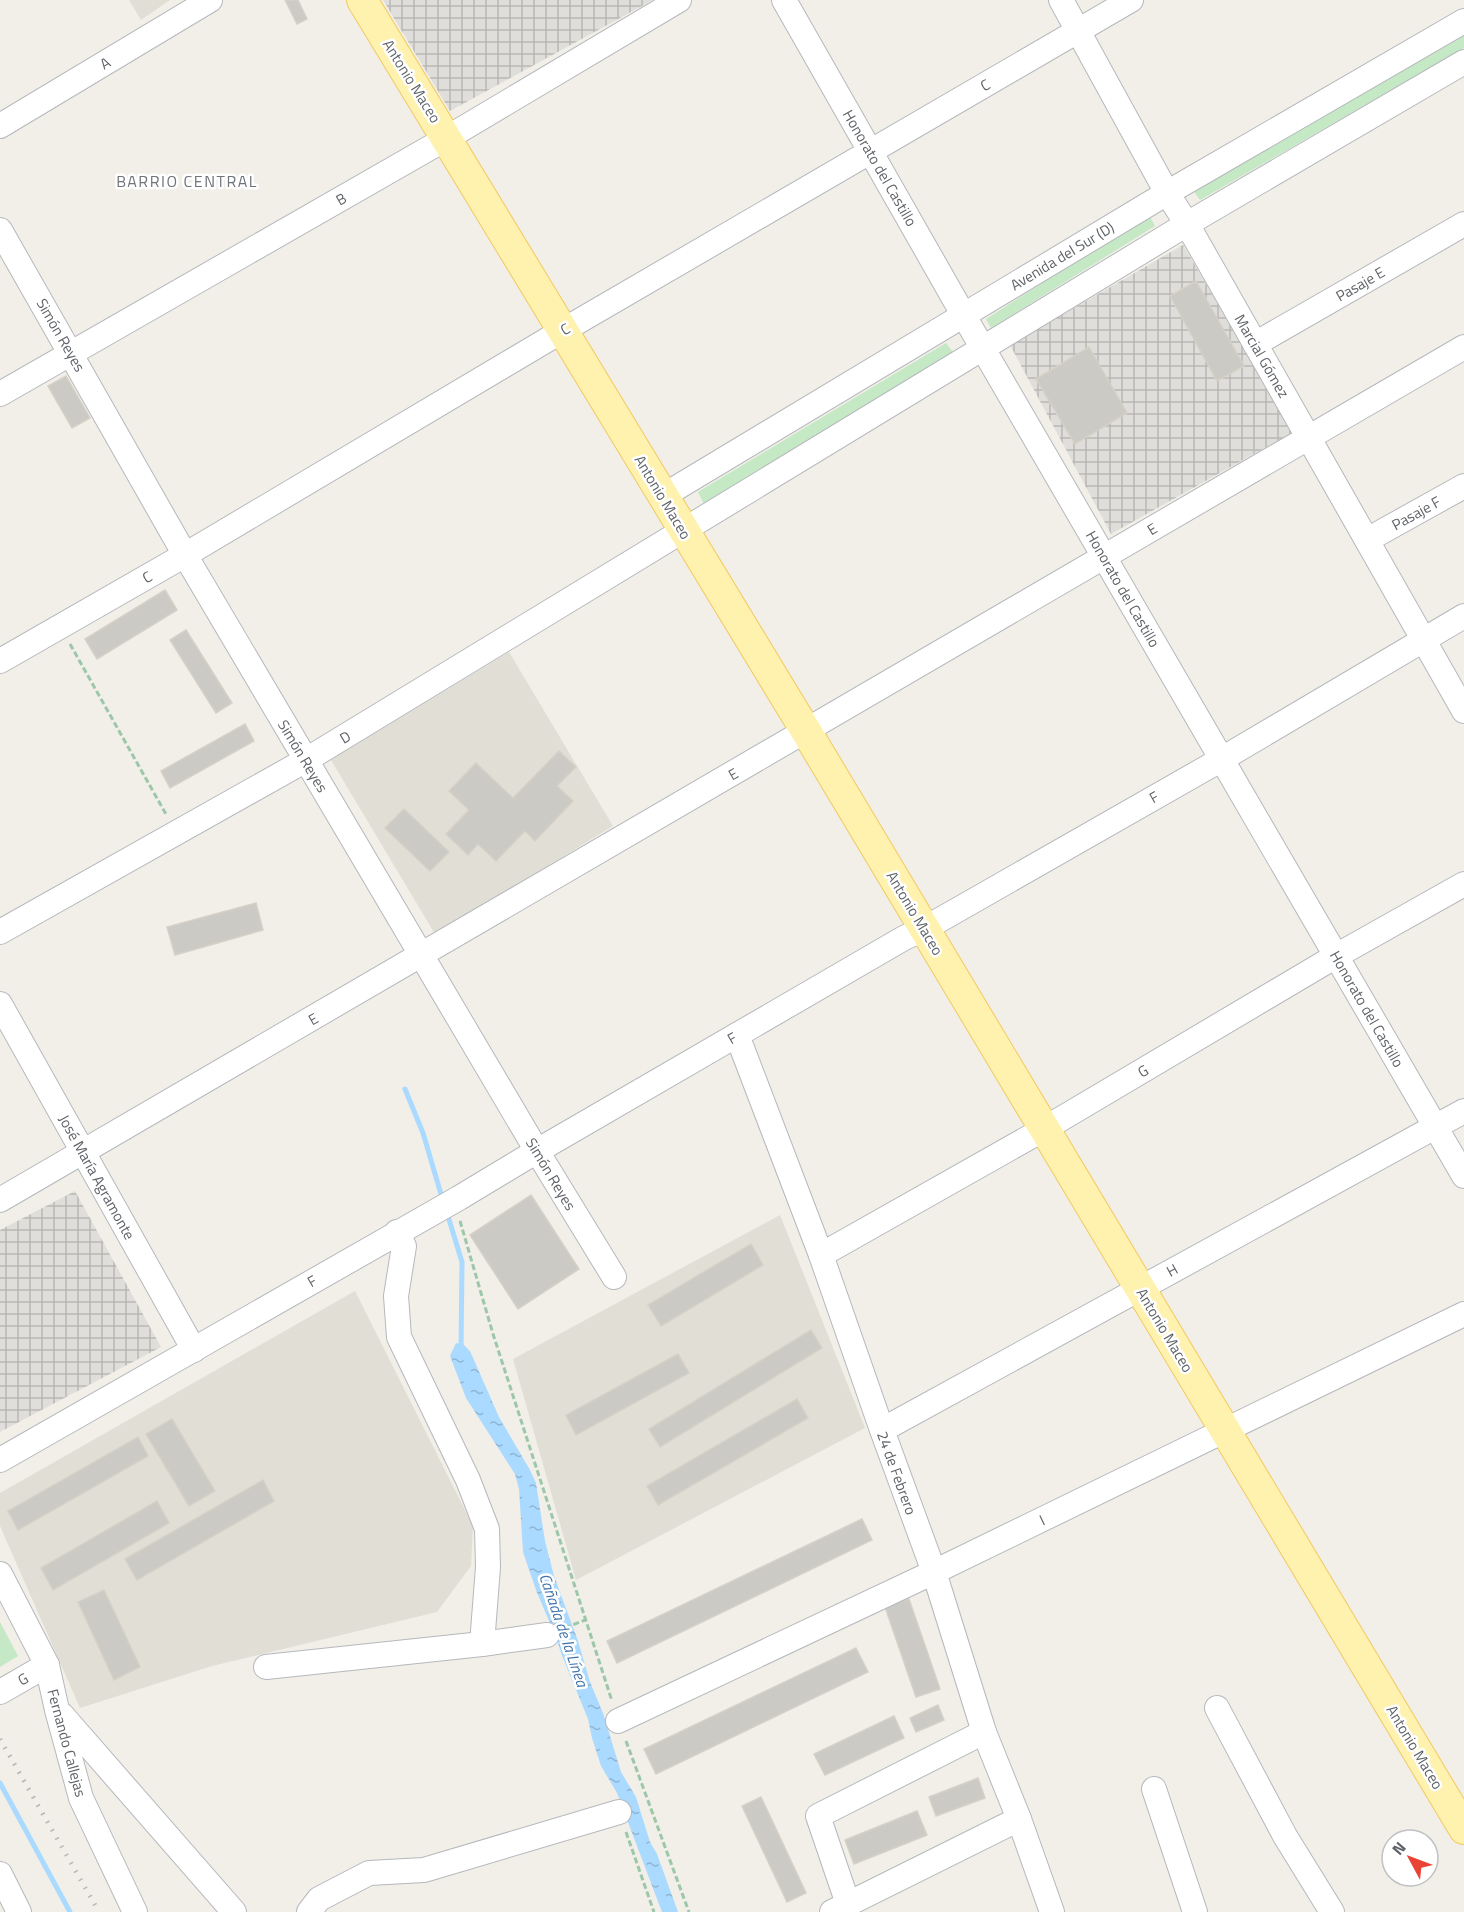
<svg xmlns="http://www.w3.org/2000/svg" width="1464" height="1912" font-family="'Titillium Web',sans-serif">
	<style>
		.industrial { fill: url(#industrial-grid) }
		.education { fill: #e1ded6 }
		.green { fill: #c5e8c5 }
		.water { fill: url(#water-ripples) }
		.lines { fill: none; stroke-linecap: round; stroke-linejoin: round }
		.stream { stroke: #aadaff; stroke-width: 5 }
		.building { fill: #cccac5; stroke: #d6d1c6; stroke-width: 1.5 }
		.minor-casing { stroke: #b5b8bc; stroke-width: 26 }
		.major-casing { stroke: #f2c960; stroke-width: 32 }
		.path { stroke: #9cc7a9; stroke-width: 3; stroke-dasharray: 6 3; stroke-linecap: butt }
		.minor { stroke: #fff; stroke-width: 24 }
		.major { stroke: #fff2af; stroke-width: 30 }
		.rail { stroke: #b6b7b8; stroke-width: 4.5; stroke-dasharray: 1.5 8; stroke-linecap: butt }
		.labels { text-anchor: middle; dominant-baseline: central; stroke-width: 5; stroke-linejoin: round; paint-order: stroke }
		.street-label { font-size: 15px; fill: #5f6368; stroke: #fff }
		.neighbourhood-label { font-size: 16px; letter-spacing: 1.5px; fill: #70757a; stroke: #fff }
		.water-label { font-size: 16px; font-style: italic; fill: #4174aa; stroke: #fff }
	</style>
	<defs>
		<pattern id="industrial-grid" width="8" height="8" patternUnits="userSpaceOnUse" patternTransform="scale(1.5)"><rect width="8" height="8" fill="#e0deda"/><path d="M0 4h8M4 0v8" fill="none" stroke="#b9b8b5"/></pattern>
		<pattern id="water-ripples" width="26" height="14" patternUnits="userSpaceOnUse" patternTransform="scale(1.5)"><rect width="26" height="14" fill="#aadaff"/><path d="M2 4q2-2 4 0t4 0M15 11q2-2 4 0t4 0" fill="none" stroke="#8eb4d2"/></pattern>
	</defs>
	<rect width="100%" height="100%" fill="#f1efe8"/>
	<g class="industrial">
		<polygon points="383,0 653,0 450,111"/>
		<polygon points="1183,245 1293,432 1111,534 1010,345"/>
		<polygon points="75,1191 161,1347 0,1432 0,1230"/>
	</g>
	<g class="education">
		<polygon points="129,0 170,0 141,20"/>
		<polygon points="509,652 613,826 435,934 331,760"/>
		<polygon points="780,1215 865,1428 576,1580 513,1359"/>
		<polygon points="355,1291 473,1526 471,1566 437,1612 212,1666 80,1708 0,1526 0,1493"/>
	</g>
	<g class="green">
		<polygon points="1464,36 1464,48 1200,200 1193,190"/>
		<polygon points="1149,215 1155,226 991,328 986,319"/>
		<polygon points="946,343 953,352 704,504 698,492"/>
		<polygon points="0,1622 18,1656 0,1667"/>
	</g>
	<polygon class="water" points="456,1343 464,1345 470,1351 499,1417 530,1470 536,1483 545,1541 554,1576 578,1641 590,1682 603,1713 621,1772 636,1797 650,1842 657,1854 678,1912 662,1912 617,1793 601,1766 592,1738 588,1719 561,1653 557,1640 536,1590 523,1552 519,1489 515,1474 466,1398 450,1356"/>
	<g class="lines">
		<g class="stream">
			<polyline points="405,1089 423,1133 443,1201"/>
			<polyline points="447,1213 462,1262 461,1351"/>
			<polyline points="0,1783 70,1912"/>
		</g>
	</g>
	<g class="building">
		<polygon points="285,0 298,0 307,19 297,24"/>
		<polygon points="1196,281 1244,366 1217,381 1170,296"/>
		<polygon points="1089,347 1127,413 1075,444 1036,379"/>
		<polygon points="66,376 90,418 72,428 48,386"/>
		<polygon points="165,590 177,610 97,659 85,639"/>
		<polygon points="186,630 232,703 216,713 170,640"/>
		<polygon points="245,724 254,741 170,788 161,771"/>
		<polygon points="559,751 576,767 557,786 573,801 535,841 525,831 496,861 478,844 468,855 446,834 469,810 449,791 476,763 513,798"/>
		<polygon points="404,809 449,852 430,871 385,828"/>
		<polygon points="256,903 263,930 175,955 167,927"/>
		<polygon points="531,1195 579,1269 518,1309 470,1235"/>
		<polygon points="751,1244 763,1265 661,1326 648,1305"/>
		<polygon points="811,1330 822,1348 660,1447 649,1429"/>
		<polygon points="678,1354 689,1373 576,1435 566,1415"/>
		<polygon points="797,1399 808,1418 658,1505 647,1486"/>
		<polygon points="172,1419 215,1491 189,1506 146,1434"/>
		<polygon points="138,1437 148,1456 18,1530 8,1511"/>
		<polygon points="263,1480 274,1501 137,1580 125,1559"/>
		<polygon points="157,1501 169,1523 53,1590 41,1568"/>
		<polygon points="862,1519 872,1540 617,1663 607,1641"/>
		<polygon points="104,1590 140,1667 114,1680 78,1602"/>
		<polygon points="909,1599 940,1689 916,1697 885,1607"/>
		<polygon points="856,1648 868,1672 656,1774 644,1749"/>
		<polygon points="938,1705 944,1720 916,1732 910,1718"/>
		<polygon points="894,1716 904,1738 825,1775 814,1754"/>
		<polygon points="978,1778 985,1798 936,1816 929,1797"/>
		<polygon points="761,1797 806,1893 787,1902 742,1806"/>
		<polygon points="917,1811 927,1835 854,1864 845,1840"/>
	</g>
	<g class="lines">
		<g class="minor-casing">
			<g id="minor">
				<polyline points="784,0 964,316 1464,1176"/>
				<polyline points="1061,0 1167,193 1187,224 1464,711"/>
				<polyline points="0,126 210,0"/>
				<polyline points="0,230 185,555 537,1151 614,1277"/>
				<polyline points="1255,344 1464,224"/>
				<polyline points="0,394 447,138 679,0"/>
				<polyline points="663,496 1167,193 1464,21"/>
				<polyline points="1367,540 1464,486"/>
				<polyline points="0,661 185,555 562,331 1131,0"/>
				<polyline points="0,932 306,760 1187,224 1464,62"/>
				<polyline points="0,1004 194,1350"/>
				<polyline points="737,1035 821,1255 882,1430 934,1572 984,1732 1019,1819 1052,1912"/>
				<polyline points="0,1200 1464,347"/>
				<polyline points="397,1232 404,1246 396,1296 399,1337 468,1480 487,1529 488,1567 482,1644"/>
				<polyline points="821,1255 1044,1129 1336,956 1464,884"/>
				<polyline points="882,1430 1464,1111"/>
				<polyline points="0,1460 459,1198 537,1151 904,938 924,929 1222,759 1464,616"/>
				<polyline points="0,1574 47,1665 57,1710 81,1798 135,1912"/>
				<polyline points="266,1667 482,1644 547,1635"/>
				<polyline points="0,1692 47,1665"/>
				<polyline points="1217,1708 1285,1836 1332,1912"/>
				<polyline points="62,1715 234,1912"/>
				<polyline points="618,1721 934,1572 1464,1314"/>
				<polyline points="1154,1789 1195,1912"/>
				<polyline points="0,1874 19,1912"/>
				<polyline points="848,1904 818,1816 984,1732"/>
				<polyline points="309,1912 319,1899 369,1873 424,1870 619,1812"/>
				<polyline points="832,1912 1019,1819"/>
			</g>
		</g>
		<g class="major-casing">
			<polyline id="major" points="362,0 806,731 1464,1829"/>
		</g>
		<g class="path">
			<polyline points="70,644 167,816"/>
			<polyline points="460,1221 493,1334 612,1701"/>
			<polyline points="565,1628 585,1620"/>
			<polyline points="626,1741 689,1912"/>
			<polyline points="626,1832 654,1912"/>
		</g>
		<use href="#minor" class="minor"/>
		<use href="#major" class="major"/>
		<polyline class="rail" points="0,1739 99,1912"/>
	</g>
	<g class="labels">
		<g class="street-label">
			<text transform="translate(105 63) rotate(-31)">A</text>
			<text transform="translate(412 81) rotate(58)">Antonio Maceo</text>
			<text transform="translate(985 85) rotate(-30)">C</text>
			<text transform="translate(880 168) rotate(60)">Honorato del Castillo</text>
			<text transform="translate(341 199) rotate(-30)">B</text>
			<text transform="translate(1062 256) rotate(-31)">Avenida del Sur (D)</text>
			<text transform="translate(1360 284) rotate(-30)">Pasaje E</text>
			<text transform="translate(565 329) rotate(-30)">C</text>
			<text transform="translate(61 335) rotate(60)">Simón Reyes</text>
			<text transform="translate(1262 356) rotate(60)">Marcial Gómez</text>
			<text transform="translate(663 497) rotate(59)">Antonio Maceo</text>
			<text transform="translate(1416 513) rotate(-29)">Pasaje F</text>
			<text transform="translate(1152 529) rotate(-31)">E</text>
			<text transform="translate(147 577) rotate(-30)">C</text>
			<text transform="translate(1123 589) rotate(60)">Honorato del Castillo</text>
			<text transform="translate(345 737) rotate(-31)">D</text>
			<text transform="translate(303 756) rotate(59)">Simón Reyes</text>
			<text transform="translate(733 774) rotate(-30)">E</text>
			<text transform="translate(1154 797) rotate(-30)">F</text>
			<text transform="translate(915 913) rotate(59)">Antonio Maceo</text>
			<text transform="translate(1367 1009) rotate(60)">Honorato del Castillo</text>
			<text transform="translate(313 1019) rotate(-30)">E</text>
			<text transform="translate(732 1038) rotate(-30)">F</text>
			<text transform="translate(1143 1071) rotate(-31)">G</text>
			<text transform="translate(551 1174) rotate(59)">Simón Reyes</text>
			<text transform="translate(97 1177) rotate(61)">José María Agramonte</text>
			<text transform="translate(1172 1270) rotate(-29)">H</text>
			<text transform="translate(312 1281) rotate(-30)">F</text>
			<text transform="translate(1165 1330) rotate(59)">Antonio Maceo</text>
			<text transform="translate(897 1473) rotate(70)">24 de Febrero</text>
			<text transform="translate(1042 1520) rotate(-26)">I</text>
			<text transform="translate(23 1679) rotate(-29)">G</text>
			<text transform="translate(67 1743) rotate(75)">Fernando Callejas</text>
			<text transform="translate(1415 1747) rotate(59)">Antonio Maceo</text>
		</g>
		<g class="neighbourhood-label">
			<text x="187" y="181">BARRIO CENTRAL</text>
		</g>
		<g class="water-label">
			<text transform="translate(564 1630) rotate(71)">Cañada de la Línea</text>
		</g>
	</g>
	<g transform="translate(1410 1858) rotate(311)"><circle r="28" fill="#ffffff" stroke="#bfc1c3" stroke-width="1.5"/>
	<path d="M0-4.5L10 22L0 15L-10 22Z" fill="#ea4335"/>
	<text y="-9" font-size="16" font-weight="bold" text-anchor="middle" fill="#5f6368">N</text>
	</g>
</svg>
